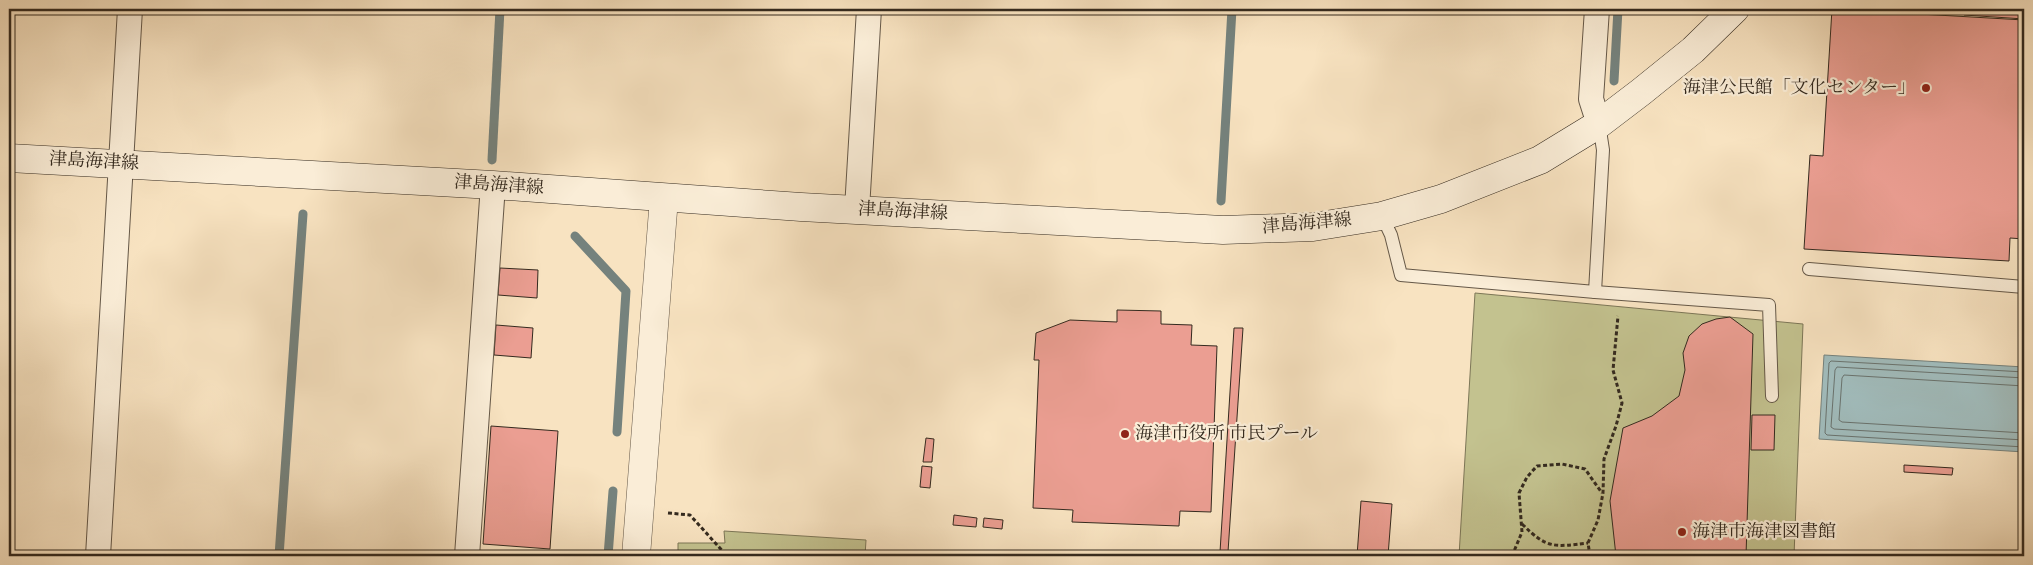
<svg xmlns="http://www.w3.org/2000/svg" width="2033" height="565" font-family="'IM FELL English','Noto Serif JP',serif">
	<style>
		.green { fill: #c3c28f; stroke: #7c7657 }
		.water { fill: #a1bcbc; stroke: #75827d }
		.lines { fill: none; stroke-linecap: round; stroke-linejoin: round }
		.shore { stroke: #6a736e; stroke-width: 1 }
		.stream { stroke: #75827d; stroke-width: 9 }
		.building { fill: #eb9e92; stroke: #342a1f }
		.service-casing { stroke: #655848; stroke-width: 14 }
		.minor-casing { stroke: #655848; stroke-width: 26 }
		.tertiary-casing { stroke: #655848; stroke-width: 29 }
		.secondary-casing { stroke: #342a1f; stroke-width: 29 }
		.path { stroke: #342a1f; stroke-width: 3; stroke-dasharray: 4 2.5; stroke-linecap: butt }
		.service { stroke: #faedd7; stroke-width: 12 }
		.minor { stroke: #faedd7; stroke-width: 24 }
		.tertiary { stroke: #faedd7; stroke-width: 28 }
		.secondary { stroke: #faedd7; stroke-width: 28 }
		.poi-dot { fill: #8f2418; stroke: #faedd7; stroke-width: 2 }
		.labels { text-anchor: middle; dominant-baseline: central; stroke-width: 4.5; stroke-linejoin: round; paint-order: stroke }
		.poi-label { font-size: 18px; fill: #342a1f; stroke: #faedd7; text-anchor: start }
		.street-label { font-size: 18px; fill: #342a1f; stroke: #faedd7 }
	</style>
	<rect width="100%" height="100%" fill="#f8e3c1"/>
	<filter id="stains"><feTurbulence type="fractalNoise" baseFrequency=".004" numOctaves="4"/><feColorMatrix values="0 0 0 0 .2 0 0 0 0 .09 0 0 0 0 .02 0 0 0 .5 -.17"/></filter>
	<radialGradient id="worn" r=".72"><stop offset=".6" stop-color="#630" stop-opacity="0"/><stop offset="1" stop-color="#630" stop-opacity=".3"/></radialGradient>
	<g class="green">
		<polygon points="1475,293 1803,324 1794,556 1459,556"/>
		<polygon points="724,531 866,540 865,556 678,556 678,543 725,543"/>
	</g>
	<polygon class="water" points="1824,355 2024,367 2024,452 1819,439"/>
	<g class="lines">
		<g class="shore">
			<polyline points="2024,372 1831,361 1829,363 1825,433 1827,435 2024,447"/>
			<polyline points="2024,378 1837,367 1835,370 1831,427 1834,429 2024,440"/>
			<polyline points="2024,386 1844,375 1842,378 1839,420 1842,422 2024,433"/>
		</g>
		<g class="stream">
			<polyline points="1614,81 1618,9"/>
			<polyline points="492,160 500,9"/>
			<polyline points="1221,201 1232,9"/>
			<polyline points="575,236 626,291 617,432"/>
			<polyline points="279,556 303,214"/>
			<polyline points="608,556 613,491"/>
		</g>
	</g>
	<g class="building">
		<polygon points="1832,9 2024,20 2024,239 2010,238 2009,261 1804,249 1810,155 1823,156"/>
		<polygon points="1873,9 1896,9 1895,12 1873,10"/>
		<polygon points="1964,9 2024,9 2024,19 1964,15"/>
		<polygon points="500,268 538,270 537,298 498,295"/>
		<polygon points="1117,310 1161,311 1161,324 1192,325 1191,345 1217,346 1211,512 1180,511 1179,526 1072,522 1073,510 1033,508 1039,360 1034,360 1036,333 1070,320 1117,322"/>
		<polygon points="1730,317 1753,334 1746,556 1616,556 1610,501 1623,428 1652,416 1679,396 1685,370 1683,353 1689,336 1702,324 1716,319"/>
		<polygon points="496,325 533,328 531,358 494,355"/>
		<polygon points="1234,328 1243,328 1228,552 1220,552"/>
		<polygon points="1752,415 1775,415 1774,450 1751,450"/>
		<polygon points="491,426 558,431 550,549 483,544"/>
		<polygon points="926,438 934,439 932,462 923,462"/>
		<polygon points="1904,465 1953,468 1952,475 1904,472"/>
		<polygon points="922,466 932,467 930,488 920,487"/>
		<polygon points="1361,501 1392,504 1388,556 1357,556"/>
		<polygon points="954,515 977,518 976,527 953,525"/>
		<polygon points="984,518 1003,520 1002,529 983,527"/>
	</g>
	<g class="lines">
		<g class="service-casing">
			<g id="service">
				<polyline points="1382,216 1391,235 1401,275 1595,292 1603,150 1599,124"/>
				<polyline points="1809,269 2024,287"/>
				<polyline points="1595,292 1769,305 1772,396"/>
			</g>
		</g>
		<g class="minor-casing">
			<g id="minor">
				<polyline points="1597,9 1591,99 1599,124"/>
				<polyline points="857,209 869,9"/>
				<polyline points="98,556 130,9"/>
				<polyline points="467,556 493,185"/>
			</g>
		</g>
		<g class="tertiary-casing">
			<polyline id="tertiary" points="636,556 664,198"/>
		</g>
		<g class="secondary-casing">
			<polyline id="secondary" points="9,158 493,185 801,207 1223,230 1313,227 1382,216 1441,199 1540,160 1599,124 1641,92 1693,50 1735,9"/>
		</g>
		<g class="path">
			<polyline points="668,513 690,515 727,556"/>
			<path d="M1522,524C1547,549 1554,547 1588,543"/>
			<polyline points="889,556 889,553"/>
			<polyline points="1512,556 1522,532 1519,493 1527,477 1537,466 1562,464 1585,469 1602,493"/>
			<polyline points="1590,556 1588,543 1598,520 1603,493 1604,459 1616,426 1622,403 1613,370 1618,316"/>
		</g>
		<use href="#service" class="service"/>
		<use href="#minor" class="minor"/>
		<use href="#tertiary" class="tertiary"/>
		<use href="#secondary" class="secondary"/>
	</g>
	<g class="poi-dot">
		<circle cx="1926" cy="88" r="5"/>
		<circle cx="1125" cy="434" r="5"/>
		<circle cx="1682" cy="532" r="5"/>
	</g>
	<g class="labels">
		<g class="poi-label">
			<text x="1916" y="88" text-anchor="end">海津公民館「文化センター」</text>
			<text x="1135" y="434">海津市役所 市民プール</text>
			<text x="1692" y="532">海津市海津図書館</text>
		</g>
		<g class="street-label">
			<text transform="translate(94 162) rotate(3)">津島海津線</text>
			<text transform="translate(499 186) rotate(4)">津島海津線</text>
			<text transform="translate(903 212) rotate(3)">津島海津線</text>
			<text transform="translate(1307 224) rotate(-5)">津島海津線</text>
		</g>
	</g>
	<rect width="2033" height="565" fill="none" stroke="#f8e3c1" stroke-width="30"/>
	<rect x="10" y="10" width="2013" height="545" fill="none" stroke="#342a1f" stroke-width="2.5"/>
	<rect x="15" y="15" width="2003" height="535" fill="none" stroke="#342a1f"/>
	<rect width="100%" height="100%" filter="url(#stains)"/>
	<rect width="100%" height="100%" fill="url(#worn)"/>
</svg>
